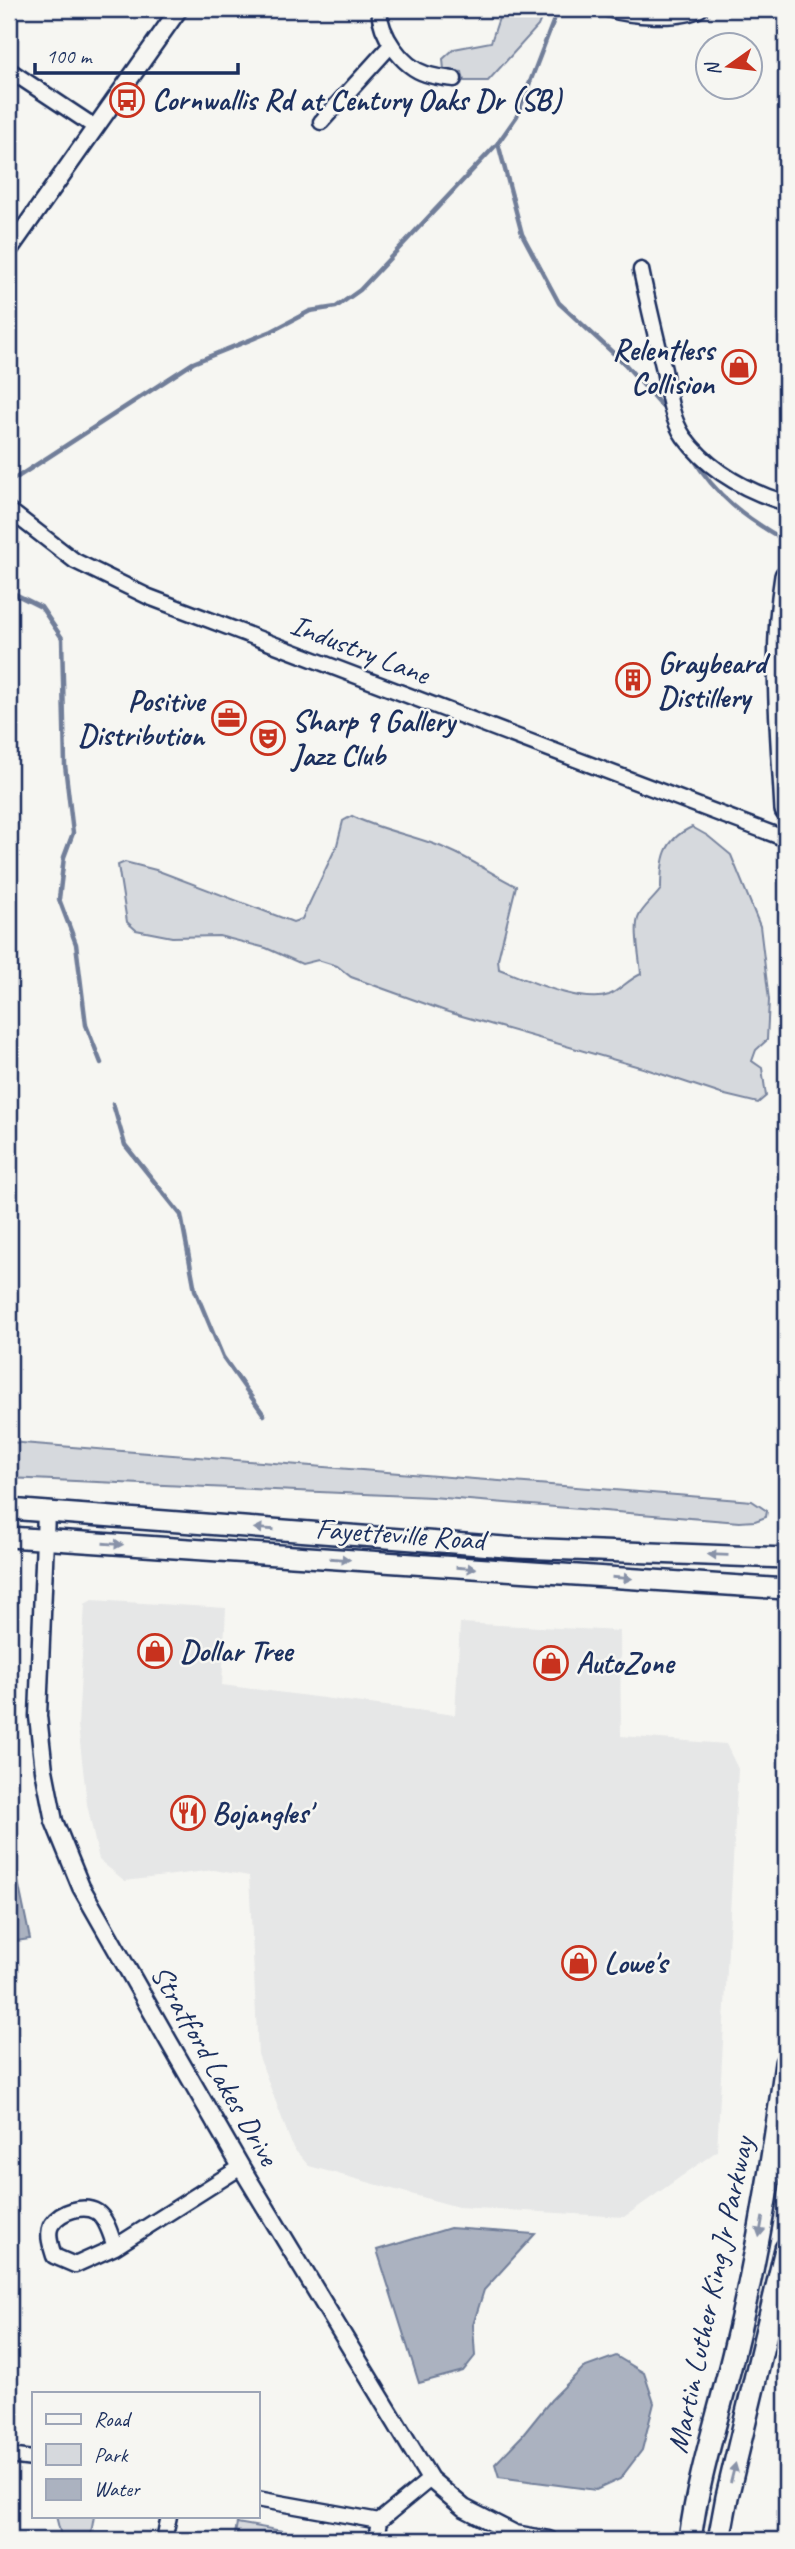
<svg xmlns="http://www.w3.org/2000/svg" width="795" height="2549" font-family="Caveat,sans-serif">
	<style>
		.built { fill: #e6e7e7 }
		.green { fill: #d6d9dd; stroke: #78849e; stroke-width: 2 }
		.water { fill: #abb2c0; stroke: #717e99; stroke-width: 2 }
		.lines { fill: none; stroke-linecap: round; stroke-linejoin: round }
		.stream { stroke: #717e99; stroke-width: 4.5 }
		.minor-casing { stroke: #1b2f5e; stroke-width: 19 }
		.tertiary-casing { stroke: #1b2f5e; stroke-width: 21 }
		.secondary-casing { stroke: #1b2f5e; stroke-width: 24 }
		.primary-casing { stroke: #1b2f5e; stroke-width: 26 }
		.minor { stroke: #f6f6f2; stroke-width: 14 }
		.tertiary { stroke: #f6f6f2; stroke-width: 16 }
		.secondary { stroke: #f6f6f2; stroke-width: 19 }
		.primary { stroke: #f6f6f2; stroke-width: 21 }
		.oneway { fill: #8892a8 }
		.labels { text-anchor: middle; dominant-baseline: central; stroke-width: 5; stroke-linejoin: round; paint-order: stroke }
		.poi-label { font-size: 30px; font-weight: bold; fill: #1b2f5e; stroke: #f6f6f2; text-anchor: start }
		.street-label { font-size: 30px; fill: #1b2f5e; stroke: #f6f6f2 }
	</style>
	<rect width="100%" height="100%" fill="#f6f6f2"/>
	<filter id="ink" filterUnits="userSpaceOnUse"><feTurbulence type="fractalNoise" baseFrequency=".0143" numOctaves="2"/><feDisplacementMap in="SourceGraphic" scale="14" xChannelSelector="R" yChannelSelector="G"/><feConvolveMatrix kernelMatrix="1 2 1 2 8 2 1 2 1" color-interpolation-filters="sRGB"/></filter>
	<g filter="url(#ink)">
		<polygon class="built" points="92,1600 226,1608 222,1685 455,1715 460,1623 620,1631 621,1736 726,1744 738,1769 717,2151 624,2217 458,2207 309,2166 293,2148 258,2054 249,1876 214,1870 125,1881 99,1860 87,1804 78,1725 85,1604"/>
		<g class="green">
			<polygon points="502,9 545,9 538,26 488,81 464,81 462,72 444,70 443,59 454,49 491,42"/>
			<path d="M352,816C382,831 418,836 449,850C473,860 493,875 516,886L498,959L499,969C526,979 581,1005 609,995C619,991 629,979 641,974C640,959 633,927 639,916C643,907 655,898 661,889C661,860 663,840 692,827L708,836L731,855L760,926L769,1000L767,1040L756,1050L752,1061L762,1068L766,1096L758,1103L721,1094L643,1068L448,1012L351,977L337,966L318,960L302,964L266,948L219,936L172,937L136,930L127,922L118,865L125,862L156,870L293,922L302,919L337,845L343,821Z"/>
			<polygon points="9,1442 752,1501 767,1511 766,1517 755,1521 739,1522 432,1497 9,1478"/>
			<polygon points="56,2516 94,2516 90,2540 62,2540"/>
			<polygon points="237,2523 299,2534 298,2540 234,2540"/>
		</g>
		<g class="water">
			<polygon points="9,1838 30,1939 9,1942"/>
			<polygon points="450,2228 535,2234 484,2290 473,2325 475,2356 463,2371 419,2383 377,2250"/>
			<polygon points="616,2356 644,2373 654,2403 642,2450 620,2479 596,2490 499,2477 495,2464 522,2436 551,2400 583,2368"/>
		</g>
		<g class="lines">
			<g class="stream">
				<polyline points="498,143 522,234 559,303 624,363 667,412"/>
				<path d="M692,456C715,496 747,519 786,541"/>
				<polyline points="16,478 193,363 272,331 310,311 336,307 360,290 498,143 517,116 558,9"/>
				<polyline points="9,591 41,607 62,638 65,765 73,833 64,857 59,899 76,944 86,1025 101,1063"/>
				<polyline points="113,1104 125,1145 181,1215 195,1290 223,1357 264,1415"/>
			</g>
			<g class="minor-casing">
				<g id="minor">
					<path d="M379,9C380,34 401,66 426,74C435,77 445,78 454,79"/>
					<path d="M608,9C630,16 680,20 700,9"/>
					<polyline points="9,70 95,127"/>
					<polyline points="321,122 391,45"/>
					<path d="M641,270C648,304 656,337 664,370C668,391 671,419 684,437C709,471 746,491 786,503"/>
					<polyline points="9,510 75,561 149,597 786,839"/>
					<path d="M115,2247C111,2236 107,2219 97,2212C84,2204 61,2211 52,2224C46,2233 51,2246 54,2256L75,2265L115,2247L241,2167"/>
					<polyline points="9,2456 33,2459"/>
					<polyline points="257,2499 379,2521"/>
					<polyline points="164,2540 169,2516"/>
					<polyline points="376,2540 379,2521 430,2479"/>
				</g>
			</g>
			<g class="tertiary-casing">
				<g id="tertiary">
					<polyline points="9,250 179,9"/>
					<polyline points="46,1513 38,1716 44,1770 54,1821 81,1887 169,2042 241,2167 430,2479 464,2508 515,2534 549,2540"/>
				</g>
			</g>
			<g class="secondary-casing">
				<g id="secondary">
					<polyline points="9,1509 519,1548 786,1558"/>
					<polyline points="9,1537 786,1589"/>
				</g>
			</g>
			<g class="primary-casing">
				<g id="primary">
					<path d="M786,576C773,654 782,732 786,810"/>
					<path d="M690,2540C698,2475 720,2412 735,2347C758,2253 773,2158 786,2063"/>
					<polyline points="719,2540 727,2497 786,2249"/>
				</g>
			</g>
			<use href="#minor" class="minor"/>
			<use href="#tertiary" class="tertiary"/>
			<use href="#secondary" class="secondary"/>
			<use href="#primary" class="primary"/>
		</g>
		<defs><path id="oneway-solid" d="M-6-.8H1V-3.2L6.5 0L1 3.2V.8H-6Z" transform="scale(1.75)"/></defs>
		<g class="oneway">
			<use href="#oneway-solid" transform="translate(264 1529) rotate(-176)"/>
			<use href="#oneway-solid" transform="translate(113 1544) rotate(4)"/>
			<use href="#oneway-solid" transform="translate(718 1555) rotate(-178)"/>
			<use href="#oneway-solid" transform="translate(340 1559) rotate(4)"/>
			<use href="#oneway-solid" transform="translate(466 1568) rotate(4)"/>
			<use href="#oneway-solid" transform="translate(622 1578) rotate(4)"/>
			<use href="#oneway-solid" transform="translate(761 2227) rotate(100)"/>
			<use href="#oneway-solid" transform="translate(733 2473) rotate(-76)"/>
		</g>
	</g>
	<defs>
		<g id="bus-ring" transform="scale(1.75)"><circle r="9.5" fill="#f6f6f2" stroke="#c8321e" stroke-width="1.5"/><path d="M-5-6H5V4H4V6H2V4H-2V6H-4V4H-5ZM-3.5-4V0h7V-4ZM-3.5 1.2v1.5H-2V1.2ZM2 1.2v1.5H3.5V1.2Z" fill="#c8321e"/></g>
		<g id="shop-ring" transform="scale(1.75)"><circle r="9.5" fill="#f6f6f2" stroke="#c8321e" stroke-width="1.5"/><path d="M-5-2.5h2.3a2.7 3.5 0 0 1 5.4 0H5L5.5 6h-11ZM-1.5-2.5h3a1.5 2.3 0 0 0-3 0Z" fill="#c8321e"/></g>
		<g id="building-ring" transform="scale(1.75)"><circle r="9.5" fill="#f6f6f2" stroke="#c8321e" stroke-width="1.5"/><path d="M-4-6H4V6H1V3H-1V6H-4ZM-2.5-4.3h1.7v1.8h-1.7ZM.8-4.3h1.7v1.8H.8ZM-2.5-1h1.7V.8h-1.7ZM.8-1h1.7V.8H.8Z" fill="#c8321e"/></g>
		<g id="office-ring" transform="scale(1.75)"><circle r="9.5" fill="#f6f6f2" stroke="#c8321e" stroke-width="1.5"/><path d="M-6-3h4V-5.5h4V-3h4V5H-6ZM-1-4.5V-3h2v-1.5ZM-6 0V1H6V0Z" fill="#c8321e"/></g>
		<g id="theatre-ring" transform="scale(1.75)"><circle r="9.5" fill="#f6f6f2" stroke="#c8321e" stroke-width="1.5"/><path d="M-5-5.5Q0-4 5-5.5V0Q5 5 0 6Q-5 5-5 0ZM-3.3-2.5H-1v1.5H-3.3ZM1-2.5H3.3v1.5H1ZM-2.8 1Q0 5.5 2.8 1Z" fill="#c8321e"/></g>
		<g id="restaurant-ring" transform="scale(1.75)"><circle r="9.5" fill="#f6f6f2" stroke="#c8321e" stroke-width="1.5"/><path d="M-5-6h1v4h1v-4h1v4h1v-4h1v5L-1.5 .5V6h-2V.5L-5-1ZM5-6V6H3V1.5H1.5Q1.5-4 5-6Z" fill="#c8321e"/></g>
	</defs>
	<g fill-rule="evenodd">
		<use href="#bus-ring" x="127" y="100"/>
		<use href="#shop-ring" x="739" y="367"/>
		<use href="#building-ring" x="633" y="680"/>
		<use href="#office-ring" x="229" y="718"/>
		<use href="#theatre-ring" x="268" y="738"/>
		<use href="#shop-ring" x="155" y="1651"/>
		<use href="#shop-ring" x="551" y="1663"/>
		<use href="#restaurant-ring" x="188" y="1813"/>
		<use href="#shop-ring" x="579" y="1963"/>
	</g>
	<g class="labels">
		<g class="poi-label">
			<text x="152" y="100">Cornwallis Rd at Century Oaks Dr (SB)</text>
			<text x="714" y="350" text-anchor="end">Relentless<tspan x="714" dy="34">Collision</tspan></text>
			<text x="658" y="663">Graybeard<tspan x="658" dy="34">Distillery</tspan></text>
			<text x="204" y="701" text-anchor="end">Positive<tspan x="204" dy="34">Distribution</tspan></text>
			<text x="292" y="721">Sharp 9 Gallery<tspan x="292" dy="34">Jazz Club</tspan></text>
			<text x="180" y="1651">Dollar Tree</text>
			<text x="576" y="1663">AutoZone</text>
			<text x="212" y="1813">Bojangles'</text>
			<text x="604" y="1963">Lowe's</text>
		</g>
		<g class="street-label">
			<text transform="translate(360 649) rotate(21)">Industry Lane</text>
			<text transform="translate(400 1534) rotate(4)">Fayetteville Road</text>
			<text transform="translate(215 2065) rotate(60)">Stratford Lakes Drive</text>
			<text transform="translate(710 2295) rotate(-78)">Martin Luther King Jr Parkway</text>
		</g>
	</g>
	<rect width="795" height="2549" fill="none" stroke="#f6f6f2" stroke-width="35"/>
	<rect x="18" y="18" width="760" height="2514" fill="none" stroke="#1b2f5e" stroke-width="2.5" filter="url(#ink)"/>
	<rect x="32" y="2392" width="228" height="126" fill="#f6f6f2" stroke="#9ea6b7" stroke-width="2"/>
	<rect x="46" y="2414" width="35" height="10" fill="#f6f6f2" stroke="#9ea6b7" stroke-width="2"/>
	<text x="94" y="2426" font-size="21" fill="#1b2f5e">Road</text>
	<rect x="46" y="2444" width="35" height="21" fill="#d6d9dd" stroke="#9ea6b7" stroke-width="2"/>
	<text x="94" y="2462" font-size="21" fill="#1b2f5e">Park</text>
	<rect x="46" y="2479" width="35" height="21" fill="#abb2c0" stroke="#9ea6b7" stroke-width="2"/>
	<text x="94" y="2496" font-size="21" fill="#1b2f5e">Water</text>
	<g transform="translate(729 66) rotate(256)"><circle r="33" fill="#f6f6f2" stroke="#9ea6b7" stroke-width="2"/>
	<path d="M0-5L12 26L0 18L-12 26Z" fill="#c8321e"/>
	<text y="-10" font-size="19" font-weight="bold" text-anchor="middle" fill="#1b2f5e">N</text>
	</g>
	<path d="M35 63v10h203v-10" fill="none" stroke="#1b2f5e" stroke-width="3.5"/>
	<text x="46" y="63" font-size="21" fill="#1b2f5e" stroke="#f6f6f2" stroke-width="5" paint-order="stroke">100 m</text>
</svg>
